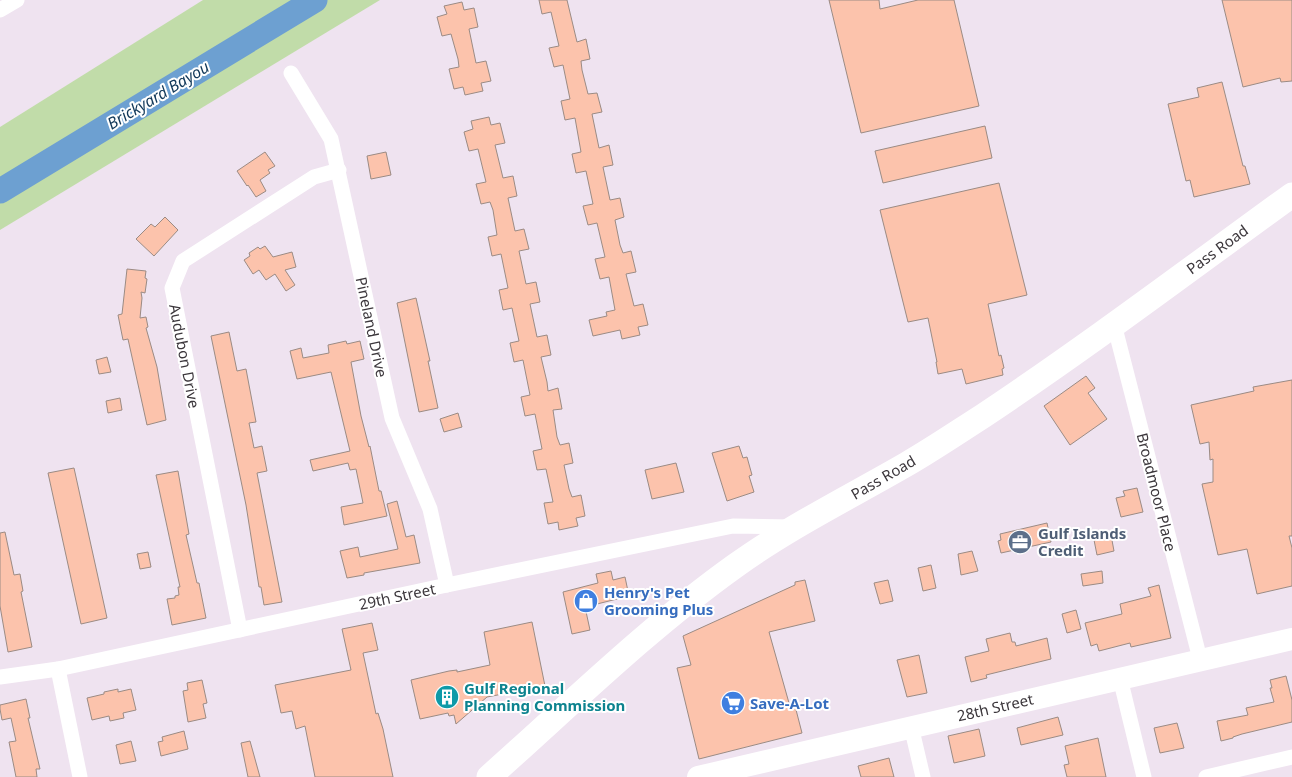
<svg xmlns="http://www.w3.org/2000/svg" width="1292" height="777" font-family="'Noto Sans',sans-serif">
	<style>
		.green { fill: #c1dca9 }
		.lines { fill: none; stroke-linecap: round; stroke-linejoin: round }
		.river { stroke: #6da0d1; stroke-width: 25 }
		.building { fill: #fcc3ac; stroke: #9b8b84 }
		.street { stroke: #fff; stroke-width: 15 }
		.secondary { stroke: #fff; stroke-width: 22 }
		.primary { stroke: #fff; stroke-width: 25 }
		.labels { text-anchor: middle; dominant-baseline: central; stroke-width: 4; stroke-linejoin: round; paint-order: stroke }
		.street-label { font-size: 15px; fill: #3c373c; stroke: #fff }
		.service-label { font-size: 15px; font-weight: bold; fill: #4e5e75; stroke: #fff; text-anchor: start }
		.shop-label { font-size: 15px; font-weight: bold; fill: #366cbe; stroke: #fff; text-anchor: start }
		.culture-label { font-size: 15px; font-weight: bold; fill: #0d838f; stroke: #fff; text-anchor: start }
		.water-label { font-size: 16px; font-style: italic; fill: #113859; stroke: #fff }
	</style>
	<rect width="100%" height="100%" fill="#efe3f0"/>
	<polygon class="green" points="203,0 380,0 0,230 0,127"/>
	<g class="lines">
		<polyline class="river" points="0,191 315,0"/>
	</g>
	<g class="building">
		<polygon points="539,0 567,0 577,42 586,39 590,59 581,61 582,70 588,94 597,93 602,112 592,114 599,148 609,145 613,165 603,167 610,200 620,198 624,217 615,220 620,245 623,253 631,251 636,272 626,274 634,306 643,304 648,325 638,327 640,335 622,339 620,330 593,336 589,320 607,316 606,312 615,310 609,277 600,279 595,259 605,257 597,223 588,225 583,206 593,204 586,171 576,173 572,154 581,152 575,118 565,120 561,101 570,99 563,65 554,67 549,48 559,46 551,12 542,14"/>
		<polygon points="829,0 879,0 880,9 918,0 954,0 979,106 861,133"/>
		<polygon points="1222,0 1292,0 1292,81 1281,82 1280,78 1243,87"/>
		<polygon points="462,2 464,10 474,8 478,27 469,29 476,63 486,61 491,81 481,83 483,91 465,95 463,87 454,89 449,69 459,67 458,59 451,34 442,36 437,17 447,14 444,6"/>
		<polygon points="1222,82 1243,166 1245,166 1250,184 1194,197 1190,180 1186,181 1168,104 1199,97 1197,88"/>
		<polygon points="489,117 491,125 500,123 505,143 495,145 503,178 513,176 517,196 508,198 515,231 524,229 529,249 519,251 526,284 536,282 540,302 530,304 537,337 547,335 551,355 541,357 547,382 548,391 558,388 562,409 553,410 557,437 560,445 569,443 573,463 564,465 569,489 572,497 581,495 585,516 576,518 578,526 559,530 558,522 548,524 544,503 553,502 546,469 537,470 533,451 542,449 535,414 525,416 521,397 530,395 523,360 514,362 510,343 519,341 512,308 503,310 499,290 508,288 501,254 492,256 488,237 497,235 493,210 490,202 481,204 476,184 486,182 478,149 469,151 464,132 473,129 471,121"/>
		<polygon points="985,126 992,158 883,183 875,151"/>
		<polygon points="265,152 275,166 268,170 270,173 260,180 266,191 256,197 248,185 247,186 237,171"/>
		<polygon points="386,152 391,175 371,179 367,156"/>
		<polygon points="999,183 1027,295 988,304 999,356 1001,355 1004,368 1002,369 1003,375 966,384 962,369 938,374 936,362 937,362 928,318 908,322 880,210"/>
		<polygon points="165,217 178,230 154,256 136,239 151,224 155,227"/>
		<polygon points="265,246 273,257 292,252 296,267 285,270 295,285 286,291 275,274 266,280 259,270 253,274 244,260 250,256 249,253 258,247 260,249"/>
		<polygon points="127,269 146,271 145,278 147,279 145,293 141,292 142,298 140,318 146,317 148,327 146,328 157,367 166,420 147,425 128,339 123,340 118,315 122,314"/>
		<polygon points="416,298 430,361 428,361 438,408 419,412 397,303"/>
		<polygon points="229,332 237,371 246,369 256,422 249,423 254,448 262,446 267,471 257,473 282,602 264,605 261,587 259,587 246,505 211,336"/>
		<polygon points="346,341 347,344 360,341 364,359 351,362 361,416 369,447 370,446 379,491 381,491 387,516 344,525 341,507 363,503 356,469 350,470 348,463 313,471 310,460 350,451 331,372 297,379 290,351 301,348 303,358 329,353 328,345"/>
		<polygon points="107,357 111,372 99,374 96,360"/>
		<polygon points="1086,376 1095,388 1088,393 1107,419 1070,445 1044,406"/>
		<polygon points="1292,380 1292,536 1289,536 1292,548 1292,586 1257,594 1247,549 1218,555 1202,484 1213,482 1213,459 1210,460 1209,442 1200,444 1191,405 1254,391 1253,387"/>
		<polygon points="120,398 122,410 108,413 106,401"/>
		<polygon points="458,413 462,427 444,432 440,419"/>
		<polygon points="739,446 743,458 747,457 752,475 749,476 754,492 727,501 712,453"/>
		<polygon points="676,463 684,492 652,499 645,470"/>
		<polygon points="74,468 107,618 81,624 48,473"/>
		<polygon points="178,471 189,534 186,535 197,583 199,583 206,618 172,625 167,599 175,598 175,596 179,595 178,587 180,587 156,475"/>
		<polygon points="1137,488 1143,512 1121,517 1116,498 1125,496 1123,491"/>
		<polygon points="397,501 406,537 414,535 420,563 364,573 364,575 347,578 340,551 358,547 360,557 398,549 387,504"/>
		<polygon points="1047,523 1051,542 1001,553 998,541 1001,540 1000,534"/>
		<polygon points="5,532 14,575 20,574 23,591 21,592 32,647 8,652 0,606 0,533"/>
		<polygon points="1111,535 1114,551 1097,555 1094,540"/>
		<polygon points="972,551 978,571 961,575 958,554"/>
		<polygon points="148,552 151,567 140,569 137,554"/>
		<polygon points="931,565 936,588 923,591 918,568"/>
		<polygon points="611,571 613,580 625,577 629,596 585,607 590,630 572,634 563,592 598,583 596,574"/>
		<polygon points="1102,571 1103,583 1083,586 1081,574"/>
		<polygon points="805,580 815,621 769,632 789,703 794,702 802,733 699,759 677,668 691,665 683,636 795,585 795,582"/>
		<polygon points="888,580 893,601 880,604 874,583"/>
		<polygon points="1159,585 1171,638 1131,647 1130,643 1099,651 1097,644 1091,646 1085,623 1122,614 1120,604 1151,596 1148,588"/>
		<polygon points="1076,610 1081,629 1067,633 1062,614"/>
		<polygon points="532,622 545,686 487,697 456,724 454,715 449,716 448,713 420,719 411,680 449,671 457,670 457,672 490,665 484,632"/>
		<polygon points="372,623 378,650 363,653 376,714 378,713 383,729 393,777 315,777 305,726 296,729 292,711 281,713 275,685 351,670 342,629"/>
		<polygon points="1010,633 1012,642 1015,642 1016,646 1047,638 1051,659 986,675 987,678 971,682 965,657 989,651 986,639"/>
		<polygon points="919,655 927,693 907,697 897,660"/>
		<polygon points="1286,676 1292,700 1292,722 1242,734 1233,737 1233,738 1221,741 1217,721 1248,715 1246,708 1274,702 1270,688 1272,688 1270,680"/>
		<polygon points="202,680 207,703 203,704 206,718 188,722 183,691 188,690 187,683"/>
		<polygon points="118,689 118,692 131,689 136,710 123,713 124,718 110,721 109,716 92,720 87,698 104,694 104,692"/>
		<polygon points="26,699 30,718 28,718 40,769 36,769 37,777 16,777 9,742 16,741 11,718 2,720 0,709 0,705"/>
		<polygon points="1058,717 1063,735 1021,745 1017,728"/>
		<polygon points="1177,723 1184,748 1160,753 1154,728"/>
		<polygon points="979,729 985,756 954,763 948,736"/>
		<polygon points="184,731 188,749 161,756 158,742 163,741 162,737"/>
		<polygon points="1098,738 1106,777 1067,777 1064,765 1069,764 1065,746"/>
		<polygon points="131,741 136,761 120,764 116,745"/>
		<polygon points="250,741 260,777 248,777 241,743"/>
		<polygon points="889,758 894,777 861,777 858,766"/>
	</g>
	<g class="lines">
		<g class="street">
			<polyline points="0,10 17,0"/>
			<polyline points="291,73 331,139 392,418 430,509 447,585"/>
			<polyline points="1114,324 1200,659"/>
			<polyline points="240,630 172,288 183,261 314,177 339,170"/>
			<polyline points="58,669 80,777"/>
			<polyline points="0,677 58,669 447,585 733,526 792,527"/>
			<polyline points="1120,678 1144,777"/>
			<polyline points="911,726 923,777"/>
			<polyline points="1206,777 1292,757"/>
		</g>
		<polyline class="secondary" points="698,777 1292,639"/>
		<path class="primary" d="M489,777C570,705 647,629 735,566C789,527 850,497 907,464C933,449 958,432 983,416C1088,346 1190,269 1292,195"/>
	</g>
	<defs>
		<g id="office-disc" transform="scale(1.25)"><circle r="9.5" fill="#5c6f8a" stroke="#fff"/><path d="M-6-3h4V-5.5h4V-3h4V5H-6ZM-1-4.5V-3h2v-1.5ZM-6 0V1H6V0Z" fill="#fff"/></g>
		<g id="shop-disc" transform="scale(1.25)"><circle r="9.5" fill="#3f7fe0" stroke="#fff"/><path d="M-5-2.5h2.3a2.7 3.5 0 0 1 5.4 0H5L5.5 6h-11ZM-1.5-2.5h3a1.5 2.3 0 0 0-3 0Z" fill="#fff"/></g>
		<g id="building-disc" transform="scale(1.25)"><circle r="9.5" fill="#0f9aa8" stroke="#fff"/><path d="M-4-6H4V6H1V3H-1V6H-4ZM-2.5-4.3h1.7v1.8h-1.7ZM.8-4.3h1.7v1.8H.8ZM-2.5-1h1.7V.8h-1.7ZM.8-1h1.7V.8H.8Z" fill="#fff"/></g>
		<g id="supermarket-disc" transform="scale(1.25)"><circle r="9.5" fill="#3f7fe0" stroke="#fff"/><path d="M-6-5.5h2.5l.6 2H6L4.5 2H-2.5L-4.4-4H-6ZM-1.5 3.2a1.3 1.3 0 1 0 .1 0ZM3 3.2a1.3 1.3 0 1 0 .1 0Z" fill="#fff"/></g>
	</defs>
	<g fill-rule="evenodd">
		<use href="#office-disc" x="1020" y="542"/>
		<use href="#shop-disc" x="586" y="601"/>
		<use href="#building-disc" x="447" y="697"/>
		<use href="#supermarket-disc" x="733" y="703"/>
	</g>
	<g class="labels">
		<g class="street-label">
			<text transform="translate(1217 249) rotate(-36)">Pass Road</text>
			<text transform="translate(372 327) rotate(78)">Pineland Drive</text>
			<text transform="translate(185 356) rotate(79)">Audubon Drive</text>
			<text transform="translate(883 477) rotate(-30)">Pass Road</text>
			<text transform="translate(1157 492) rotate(76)">Broadmoor Place</text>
			<text transform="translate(397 596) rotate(-12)">29th Street</text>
			<text transform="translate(995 707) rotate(-13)">28th Street</text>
		</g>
		<g class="service-label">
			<text x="1038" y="533">Gulf Islands<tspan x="1038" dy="17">Credit</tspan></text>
		</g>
		<g class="shop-label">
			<text x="604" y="592">Henry's Pet<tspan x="604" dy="17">Grooming Plus</tspan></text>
			<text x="750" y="703">Save-A-Lot</text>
		</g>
		<g class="culture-label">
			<text x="464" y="688">Gulf Regional<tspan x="464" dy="17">Planning Commission</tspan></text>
		</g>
		<g class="water-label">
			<text transform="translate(158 95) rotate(-31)">Brickyard Bayou</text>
		</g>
	</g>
</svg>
